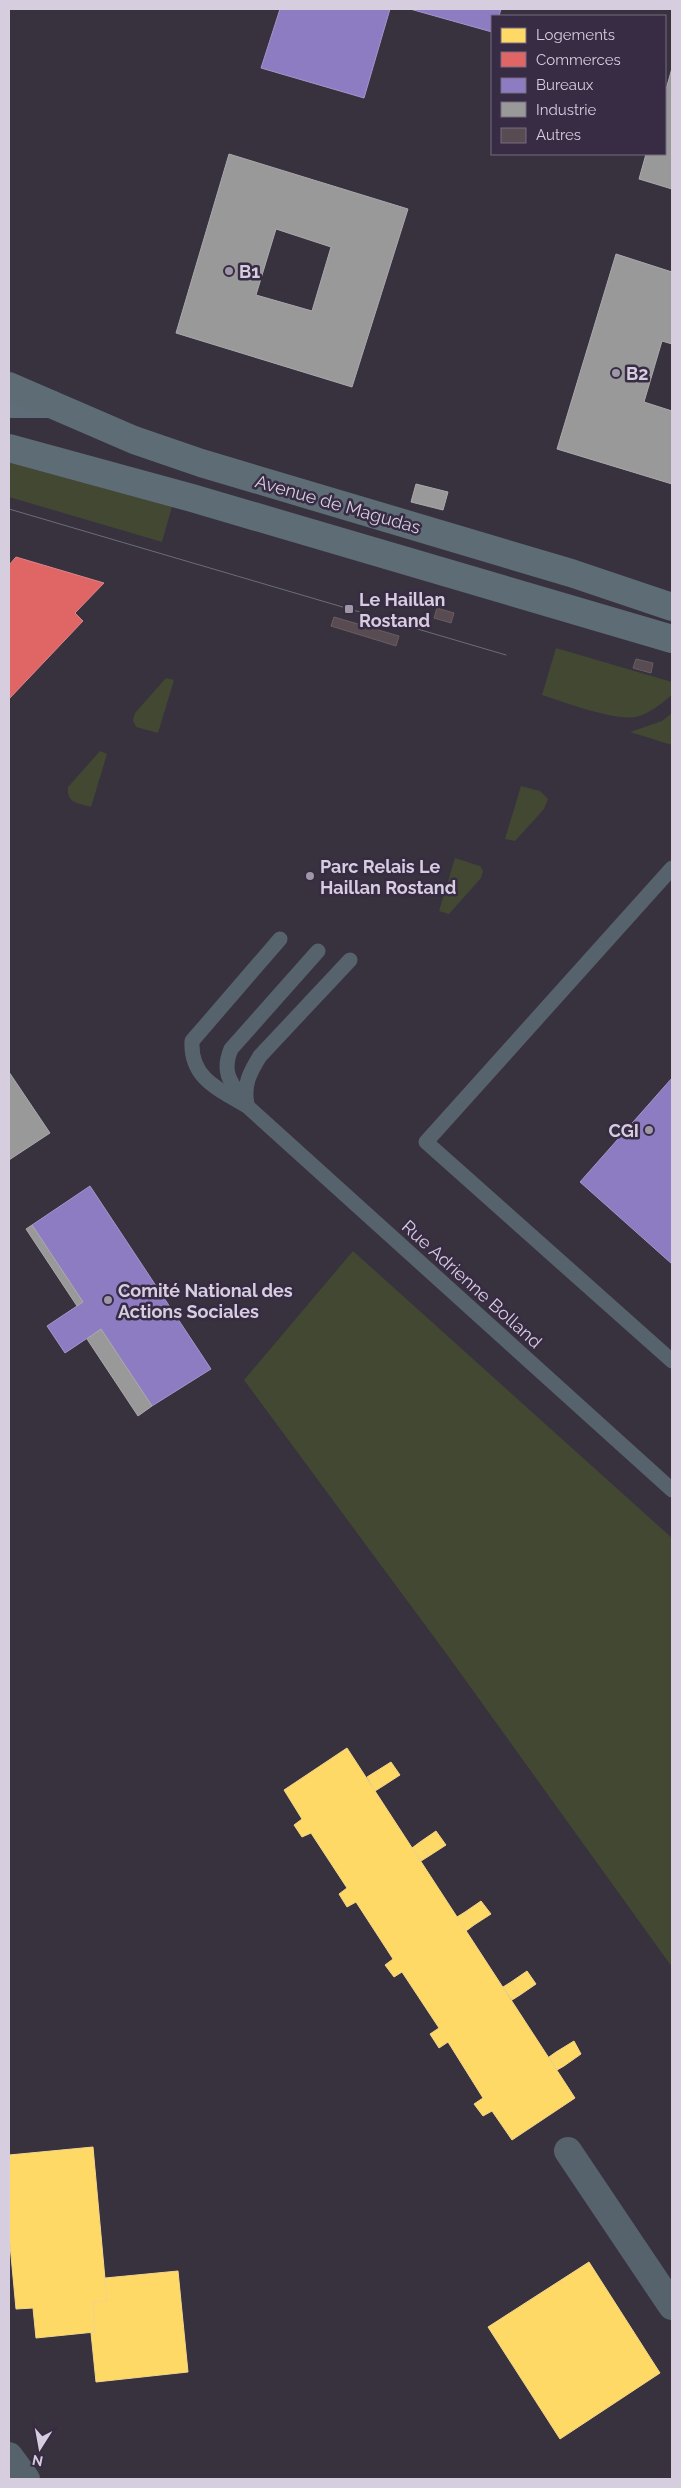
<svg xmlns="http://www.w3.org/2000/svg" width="681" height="2488" font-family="Raleway,sans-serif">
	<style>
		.green { fill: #434833 }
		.homes { fill: #ffd966; stroke: #f3d68a }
		.shops { fill: #e06666; stroke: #dd858a }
		.offices { fill: #8e7cc3; stroke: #a495cb }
		.industry { fill: #999; stroke: #aba9ae; fill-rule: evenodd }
		.building { fill: #584c52; stroke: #675d62 }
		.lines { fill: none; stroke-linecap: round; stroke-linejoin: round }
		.lane { stroke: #57636c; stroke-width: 15 }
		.street { stroke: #57636c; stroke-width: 28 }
		.secondary { stroke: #5f6d78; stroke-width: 28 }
		.primary { stroke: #5e6c76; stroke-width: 28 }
		.tram { stroke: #696e76; stroke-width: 1 }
		.poi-dot { fill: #9f97a7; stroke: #382b44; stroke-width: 2 }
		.labels { text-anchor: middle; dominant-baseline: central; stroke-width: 5; stroke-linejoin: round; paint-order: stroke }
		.poi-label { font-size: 18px; font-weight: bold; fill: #d6cedf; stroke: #382b44; text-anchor: start }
		.street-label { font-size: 18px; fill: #d6cedf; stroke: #382b44 }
	</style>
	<rect width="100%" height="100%" fill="#38313e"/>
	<g class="green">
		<polygon points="9,461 173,503 162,542 9,497"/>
		<path d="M556,648L672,682V695C662,703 649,714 636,717C614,721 564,702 542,695Z"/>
		<polygon points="166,678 174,680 158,733 136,727 133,720 135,713"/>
		<polygon points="672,713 672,745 630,732 662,721"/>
		<path d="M100,751L107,754L91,807C78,803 66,803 68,787Z"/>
		<polygon points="521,786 540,791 548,799 544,809 515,841 505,839"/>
		<polygon points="455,858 480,866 483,871 481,878 449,914 439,911"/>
		<polygon points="353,1251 672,1538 672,1967 448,1656 244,1380"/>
	</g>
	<g class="homes">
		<polygon points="347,1748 575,2098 512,2140 492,2111 483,2116 474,2104 483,2098 448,2042 439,2048 430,2034 439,2028 402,1972 394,1977 385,1965 393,1959 356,1902 347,1907 339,1894 347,1888 311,1833 302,1837 294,1825 302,1819 284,1790"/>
		<polygon points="391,1762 400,1775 383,1786 375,1772"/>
		<polygon points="375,1772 383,1786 375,1791 367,1777"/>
		<polygon points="436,1831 446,1845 429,1856 420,1842"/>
		<polygon points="420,1842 429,1856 421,1861 412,1848"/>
		<polygon points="481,1901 491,1914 474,1925 465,1912"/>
		<polygon points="465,1912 474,1925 466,1931 457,1917"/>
		<polygon points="527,1971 536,1984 520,1995 511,1982"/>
		<polygon points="511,1982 520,1995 512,2000 503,1987"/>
		<polygon points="574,2041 581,2054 564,2066 556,2052"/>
		<polygon points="556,2052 564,2066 557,2070 549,2057"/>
		<polygon points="93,2147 107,2301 93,2302 95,2332 36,2338 33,2308 16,2309 9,2234 9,2155"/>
		<polygon points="589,2262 660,2373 560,2439 488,2327"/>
		<polygon points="178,2271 188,2372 96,2382 91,2333 95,2332 93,2302 107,2301 105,2278"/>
	</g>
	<polygon class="shops" points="16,557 104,583 75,613 83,621 9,699 9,565"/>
	<g class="offices">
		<polygon points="280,9 390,9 364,98 261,68"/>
		<polygon points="410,9 501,9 499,16 492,16 492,32"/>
		<polygon points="672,1078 672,1264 580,1182"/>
		<polygon points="90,1186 211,1369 152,1406 101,1329 65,1353 47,1326 83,1302 32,1225"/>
	</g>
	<g class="industry">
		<polygon points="672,68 672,189 639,179 646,154 665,154 665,93"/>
		<path d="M229,154L408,209L352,387L176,333ZM276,229L331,247L312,311L256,295Z"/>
		<polygon points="616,254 672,272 672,344 662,341 644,402 672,411 672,484 557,449"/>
		<polygon points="416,484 448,492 443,510 411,502"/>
		<polygon points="9,1072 50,1133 9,1160"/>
		<polygon points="32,1225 83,1302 77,1306 26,1229"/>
		<polygon points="101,1329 152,1406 138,1416 87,1339"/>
	</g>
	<g class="building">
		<polygon points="437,608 454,613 451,623 434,618"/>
		<polygon points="334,617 399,636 396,646 331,626"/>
		<polygon points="636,659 653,663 651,673 633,668"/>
	</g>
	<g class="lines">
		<g class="lane">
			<polyline points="672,868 426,1142 672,1361"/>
			<path d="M280,939L192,1041C190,1078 218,1089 247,1106L672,1490"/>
			<path d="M245,1102C231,1083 221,1073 231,1049L318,951"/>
			<path d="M247,1104C243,1085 250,1072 260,1056L350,960"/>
		</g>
		<g class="street">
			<polyline points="568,2151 672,2306"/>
			<polyline points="9,2456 26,2479"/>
		</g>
		<polyline class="secondary" points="9,404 50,404"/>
		<g class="primary">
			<polyline points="9,386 134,440 201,463 571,573 672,607"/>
			<polyline points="9,448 192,498 672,639"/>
		</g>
		<polyline class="tram" points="9,509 506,655"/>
	</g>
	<g class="poi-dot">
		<circle cx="229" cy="271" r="5"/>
		<circle cx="616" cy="373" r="5"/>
		<rect x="344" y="604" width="10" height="10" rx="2.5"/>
		<circle cx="310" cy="876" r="5"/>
		<circle cx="649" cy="1130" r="5"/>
		<circle cx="108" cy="1300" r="5"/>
	</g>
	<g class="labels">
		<g class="poi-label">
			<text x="239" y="271">B1</text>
			<text x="626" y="373">B2</text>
			<text x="359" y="599">Le Haillan<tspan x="359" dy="21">Rostand</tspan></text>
			<text x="320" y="866">Parc Relais Le<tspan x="320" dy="21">Haillan Rostand</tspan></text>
			<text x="639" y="1130" text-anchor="end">CGI</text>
			<text x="118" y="1290">Comité National des<tspan x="118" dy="21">Actions Sociales</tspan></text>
		</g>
		<g class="street-label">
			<text transform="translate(338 504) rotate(16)">Avenue de Magudas</text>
			<text transform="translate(472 1284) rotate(42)">Rue Adrienne Bolland</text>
		</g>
	</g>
	<rect width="681" height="2488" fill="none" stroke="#d6cedf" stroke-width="20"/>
	<rect x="491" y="15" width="175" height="140" fill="#382b44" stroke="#776c82"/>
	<rect x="501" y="28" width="25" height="15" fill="#ffd966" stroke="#776c82"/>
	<text x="536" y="40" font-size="15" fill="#d6cedf">Logements</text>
	<rect x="501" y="52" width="25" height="15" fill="#e06666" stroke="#776c82"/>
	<text x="536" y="65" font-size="15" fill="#d6cedf">Commerces</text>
	<rect x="501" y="78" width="25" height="15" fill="#8e7cc3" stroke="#776c82"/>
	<text x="536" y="90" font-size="15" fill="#d6cedf">Bureaux</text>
	<rect x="501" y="102" width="25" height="15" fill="#999999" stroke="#776c82"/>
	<text x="536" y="115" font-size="15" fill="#d6cedf">Industrie</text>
	<rect x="501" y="128" width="25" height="15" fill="#584c52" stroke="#776c82"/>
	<text x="536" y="140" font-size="15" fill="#d6cedf">Autres</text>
	<g transform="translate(40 2448) rotate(191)" stroke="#382b44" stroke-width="4" paint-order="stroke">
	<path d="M0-4L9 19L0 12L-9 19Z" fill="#d6cedf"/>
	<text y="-8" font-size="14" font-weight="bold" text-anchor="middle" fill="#d6cedf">N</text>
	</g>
</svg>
